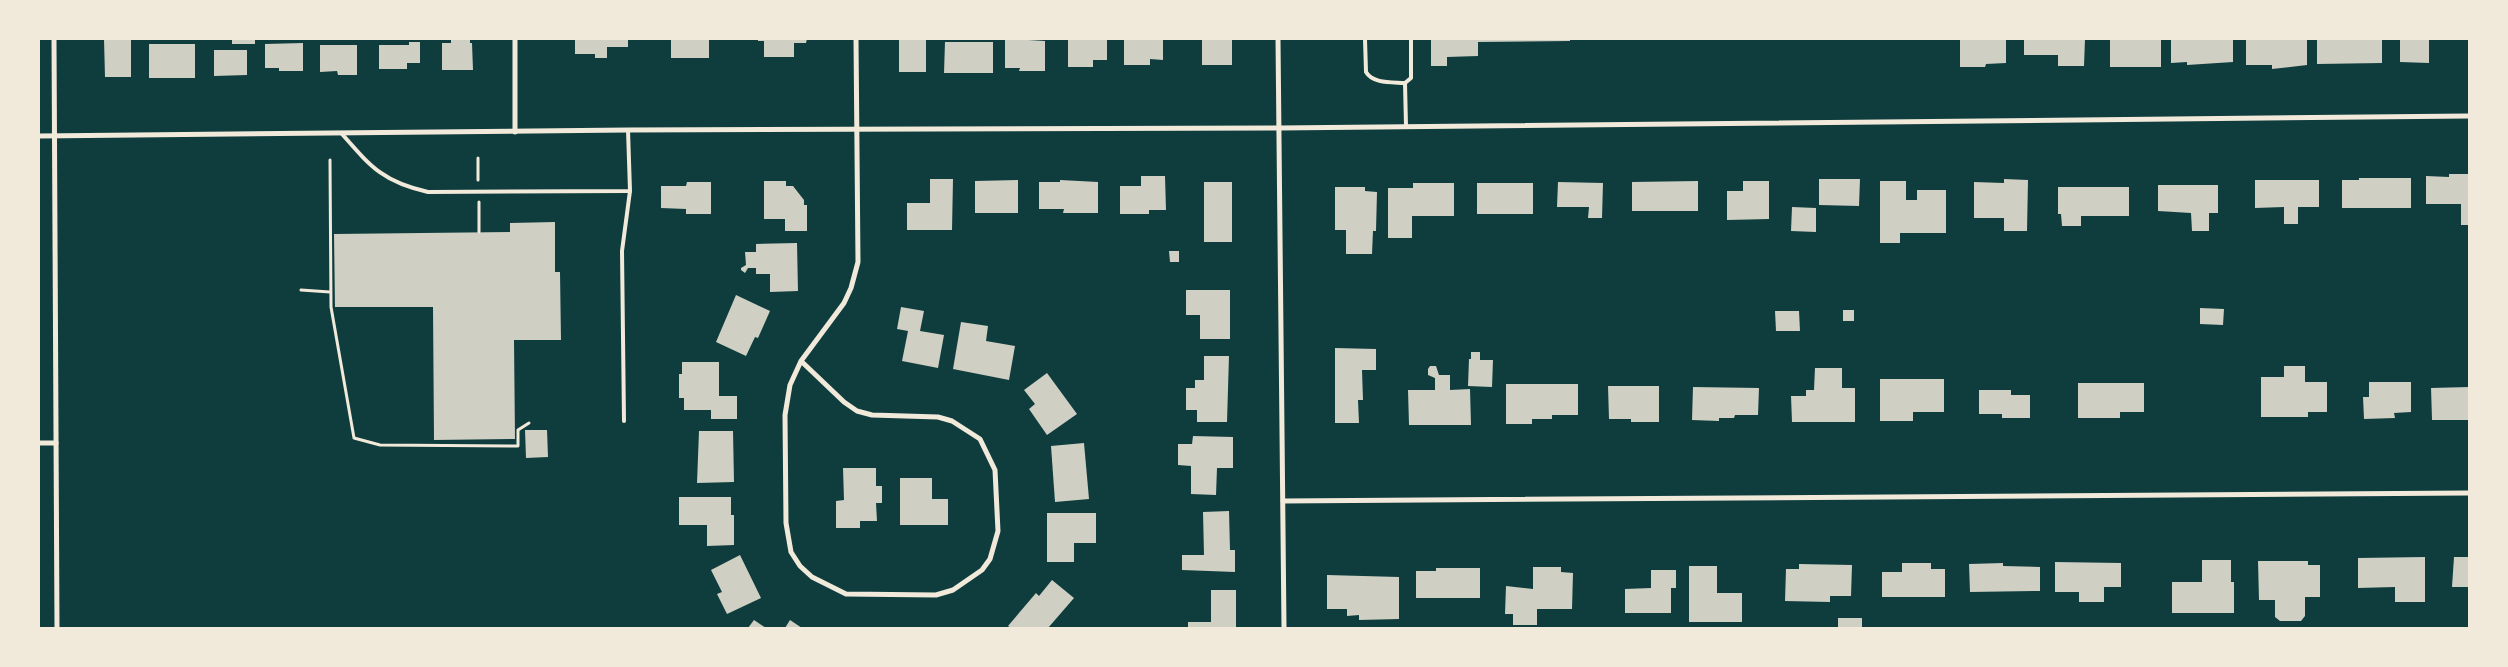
<svg xmlns="http://www.w3.org/2000/svg" width="2508" height="667" font-family="'Archivo Narrow',sans-serif">
	<style>
		.building { fill: #cfcfc3 }
		.lines { fill: none; stroke-linecap: round; stroke-linejoin: round }
		.path { stroke: #f1e9da; stroke-width: 3 }
		.service { stroke: #f1e9da; stroke-width: 4 }
		.minor { stroke: #f1e9da; stroke-width: 5 }
	</style>
	<rect width="100%" height="100%" fill="#0f3d3e"/>
	<g class="building">
		<polygon points="104,39 131,39 131,77 105,77"/>
		<rect x="232" y="39" width="23" height="5"/>
		<polygon points="451,39 470,39 470,43 472,43 473,70 442,70 442,43 451,43"/>
		<polygon points="575,39 628,39 628,47 607,47 607,58 595,58 595,54 575,54"/>
		<rect x="671" y="39" width="38" height="19"/>
		<polygon points="758,39 807,39 806,43 794,43 794,57 764,57 764,41 758,41"/>
		<rect x="899" y="39" width="27" height="33"/>
		<polygon points="1012,39 1045,41 1045,71 1019,71 1020,68 1005,68 1005,40"/>
		<polygon points="1068,39 1107,39 1107,60 1093,60 1093,67 1068,67"/>
		<polygon points="1124,39 1163,39 1163,60 1150,59 1150,65 1124,65"/>
		<rect x="1202" y="39" width="30" height="26"/>
		<polygon points="1431,39 1570,39 1570,41 1478,42 1478,56 1447,57 1447,66 1431,66"/>
		<polygon points="1960,39 2006,39 2006,63 1986,64 1985,67 1960,67"/>
		<polygon points="2024,39 2085,39 2084,66 2058,66 2058,55 2024,55"/>
		<rect x="2110" y="39" width="51" height="28"/>
		<polygon points="2171,39 2233,39 2233,62 2187,65 2187,62 2171,63"/>
		<polygon points="2246,39 2307,39 2307,65 2272,69 2272,65 2246,65"/>
		<polygon points="2317,39 2382,39 2382,63 2317,64"/>
		<polygon points="2400,39 2429,39 2429,63 2400,62"/>
		<polygon points="409,42 420,42 420,63 407,63 407,69 379,69 379,45 409,45"/>
		<polygon points="945,42 993,42 993,73 944,73"/>
		<polygon points="303,43 303,71 279,71 279,68 265,68 265,44"/>
		<rect x="149" y="44" width="46" height="34"/>
		<polygon points="320,45 357,45 357,75 338,75 337,71 320,72"/>
		<polygon points="214,50 247,50 247,75 214,76"/>
		<polygon points="2449,174 2469,174 2469,225 2461,225 2461,204 2426,204 2426,176 2449,177"/>
		<polygon points="1141,176 1165,176 1166,210 1149,210 1149,214 1120,214 1120,186 1141,186"/>
		<polygon points="2359,178 2411,178 2411,208 2342,208 2342,180 2359,180"/>
		<polygon points="930,179 953,179 952,230 907,230 907,203 930,203"/>
		<polygon points="1819,179 1860,179 1859,206 1819,205"/>
		<polygon points="2004,179 2028,180 2027,231 2004,231 2004,218 1974,218 1974,182 2004,183"/>
		<polygon points="1018,180 1018,213 975,213 975,181"/>
		<polygon points="1060,180 1098,182 1098,213 1063,213 1064,209 1039,209 1039,182 1060,182"/>
		<polygon points="2255,180 2319,180 2319,207 2298,207 2298,224 2284,224 2284,207 2255,208"/>
		<polygon points="764,181 786,181 786,186 793,186 804,200 804,205 807,205 807,231 785,231 785,219 764,219"/>
		<polygon points="1698,181 1698,211 1632,211 1632,182"/>
		<polygon points="1743,181 1769,181 1769,219 1727,220 1727,191 1743,191"/>
		<polygon points="1880,181 1906,181 1906,200 1917,200 1917,190 1946,190 1946,233 1900,233 1900,243 1880,243"/>
		<polygon points="687,182 711,182 711,214 686,214 686,209 661,208 661,186 686,186"/>
		<rect x="1204" y="182" width="28" height="60"/>
		<polygon points="1558,182 1603,183 1602,218 1588,218 1589,207 1557,207"/>
		<polygon points="1413,183 1454,183 1454,216 1412,216 1412,238 1388,238 1388,188 1413,188"/>
		<rect x="1477" y="183" width="56" height="31"/>
		<polygon points="2158,185 2218,185 2218,213 2209,213 2209,231 2192,231 2191,213 2158,211"/>
		<polygon points="1335,187 1365,187 1365,191 1377,192 1376,231 1373,231 1372,254 1346,254 1346,230 1335,230"/>
		<polygon points="2058,187 2129,187 2129,216 2081,216 2081,226 2062,226 2061,214 2058,214"/>
		<polygon points="1792,207 1816,208 1816,232 1791,231"/>
		<polygon points="555,222 555,272 560,272 561,340 514,340 515,439 434,440 433,307 335,307 334,234 510,232 510,223"/>
		<polygon points="797,243 798,291 770,292 770,274 756,274 756,268 748,268 745,273 741,270 741,268 746,265 745,252 756,252 756,244"/>
		<polygon points="1169,251 1179,251 1179,262 1170,262"/>
		<polygon points="1186,290 1230,290 1230,339 1200,339 1200,315 1186,315"/>
		<polygon points="736,295 770,311 758,338 755,337 746,356 716,342"/>
		<polygon points="901,307 924,311 920,331 944,335 938,368 902,361 908,331 897,329"/>
		<polygon points="2200,308 2224,309 2223,325 2200,324"/>
		<rect x="1843" y="310" width="11" height="11"/>
		<polygon points="1775,311 1799,311 1800,331 1776,331"/>
		<polygon points="961,322 988,326 986,341 1015,346 1009,380 953,369"/>
		<polygon points="1335,348 1376,349 1376,370 1362,370 1363,400 1358,400 1359,423 1335,423"/>
		<polygon points="1471,352 1480,352 1480,360 1493,360 1492,387 1468,386 1469,359 1471,359"/>
		<polygon points="1204,356 1229,356 1227,422 1197,422 1197,410 1186,410 1186,388 1195,388 1195,380 1204,380"/>
		<polygon points="682,362 719,362 719,396 737,396 737,419 711,419 711,410 684,410 684,398 679,398 679,374 682,374"/>
		<polygon points="1430,366 1436,366 1439,375 1450,375 1450,390 1470,389 1471,425 1409,425 1408,390 1435,390 1435,378 1428,375 1428,369"/>
		<polygon points="2284,366 2305,366 2305,382 2327,382 2327,412 2308,412 2308,417 2261,417 2261,377 2284,377"/>
		<polygon points="1815,368 1842,368 1842,388 1855,388 1855,422 1792,422 1791,396 1806,396 1806,390 1814,390"/>
		<polygon points="1047,373 1077,414 1047,435 1029,409 1035,404 1024,390"/>
		<polygon points="1880,379 1944,379 1944,412 1913,412 1913,421 1880,421"/>
		<polygon points="2369,382 2411,382 2411,412 2394,413 2395,418 2364,419 2363,397 2369,397"/>
		<polygon points="2078,383 2144,383 2144,412 2120,412 2120,418 2078,418"/>
		<polygon points="1506,384 1578,384 1578,415 1552,415 1552,419 1532,419 1532,424 1506,424"/>
		<polygon points="1608,386 1659,386 1659,422 1631,422 1631,419 1609,419"/>
		<polygon points="1693,387 1759,388 1758,415 1735,415 1734,418 1719,418 1719,421 1692,420"/>
		<polygon points="2469,387 2469,420 2432,420 2431,388"/>
		<polygon points="1979,390 2011,390 2011,395 2030,395 2030,418 2002,418 2002,414 1979,414"/>
		<polygon points="525,430 547,430 548,457 526,458"/>
		<polygon points="699,431 733,431 734,482 697,483"/>
		<polygon points="1193,436 1233,437 1233,468 1217,468 1216,495 1191,494 1191,466 1178,465 1178,444 1192,444"/>
		<polygon points="1084,443 1089,499 1055,502 1051,446"/>
		<polygon points="843,468 876,468 876,486 882,486 882,503 876,503 877,521 860,521 860,528 836,528 836,501 844,500"/>
		<polygon points="900,478 932,478 932,499 948,499 948,525 900,525"/>
		<polygon points="679,497 731,497 731,515 734,515 734,545 707,546 707,525 679,525"/>
		<polygon points="1229,511 1230,550 1235,550 1235,572 1182,570 1182,555 1204,555 1203,512"/>
		<polygon points="1047,513 1096,513 1096,543 1074,543 1074,562 1047,562"/>
		<polygon points="740,555 761,598 727,614 717,594 722,592 711,570"/>
		<polygon points="2425,557 2425,602 2395,602 2395,587 2358,588 2358,558"/>
		<polygon points="2454,557 2469,557 2469,587 2452,587"/>
		<polygon points="2202,560 2231,560 2231,582 2234,582 2234,613 2172,613 2172,582 2202,582"/>
		<polygon points="2258,561 2308,561 2308,565 2320,565 2320,597 2305,597 2305,616 2301,621 2280,621 2275,617 2275,600 2259,600"/>
		<polygon points="2055,562 2121,563 2121,587 2104,587 2104,602 2079,602 2079,592 2055,592"/>
		<polygon points="1902,563 1931,563 1931,569 1945,569 1945,597 1882,597 1882,572 1902,572"/>
		<polygon points="2003,563 2003,566 2040,567 2040,591 1970,592 1969,564"/>
		<polygon points="1799,564 1852,565 1851,596 1830,596 1830,602 1785,601 1786,569 1799,569"/>
		<polygon points="1689,566 1717,566 1717,593 1742,593 1742,622 1689,622"/>
		<polygon points="1533,567 1561,567 1561,572 1573,573 1572,609 1537,609 1537,625 1513,625 1513,614 1505,614 1506,586 1533,589"/>
		<polygon points="1436,568 1480,568 1480,598 1416,598 1416,571 1436,571"/>
		<polygon points="1651,570 1676,570 1676,588 1671,588 1671,613 1625,613 1625,589 1651,588"/>
		<polygon points="1327,575 1399,577 1399,619 1359,620 1359,615 1347,616 1347,609 1327,609"/>
		<polygon points="1052,580 1074,598 1048,628 1011,628 1008,626 1036,593 1039,596"/>
		<polygon points="1211,590 1236,590 1236,628 1188,628 1188,622 1211,622"/>
		<rect x="1838" y="618" width="24" height="10"/>
		<polygon points="754,620 766,628 748,628"/>
		<polygon points="790,620 802,628 785,628"/>
	</g>
	<g class="lines">
		<g class="path">
			<polyline points="478,158 478,180"/>
			<polyline points="330,160 331,307 354,438 380,445 518,446 518,430 529,423"/>
			<polyline points="479,202 479,232"/>
			<polyline points="301,290 330,292"/>
		</g>
		<g class="service">
			<path d="M1365,39L1366,72C1373,84 1392,82 1405,83L1411,78V39"/>
			<polyline points="1405,83 1406,126"/>
			<path d="M342,134C371,167 383,182 428,192L630,191L628,130"/>
			<polyline points="624,421 622,251 630,191"/>
		</g>
		<g class="minor">
			<polyline points="54,39 57,628"/>
			<polyline points="515,39 515,132"/>
			<polyline points="1278,39 1284,628"/>
			<polyline points="39,136 628,130 1279,128 2469,116"/>
			<polyline points="801,361 844,402 857,411 872,415 938,417 952,421 980,439 995,470 998,531 990,559 982,570 953,590 936,595 846,594 812,577 800,566 791,552 786,523 785,415 790,385 801,361 844,303 851,288 858,262 856,39"/>
			<polyline points="39,443 56,443"/>
			<polyline points="1283,501 2469,493"/>
		</g>
	</g>
	<rect width="2508" height="667" fill="none" stroke="#f1e9da" stroke-width="80"/>
</svg>
